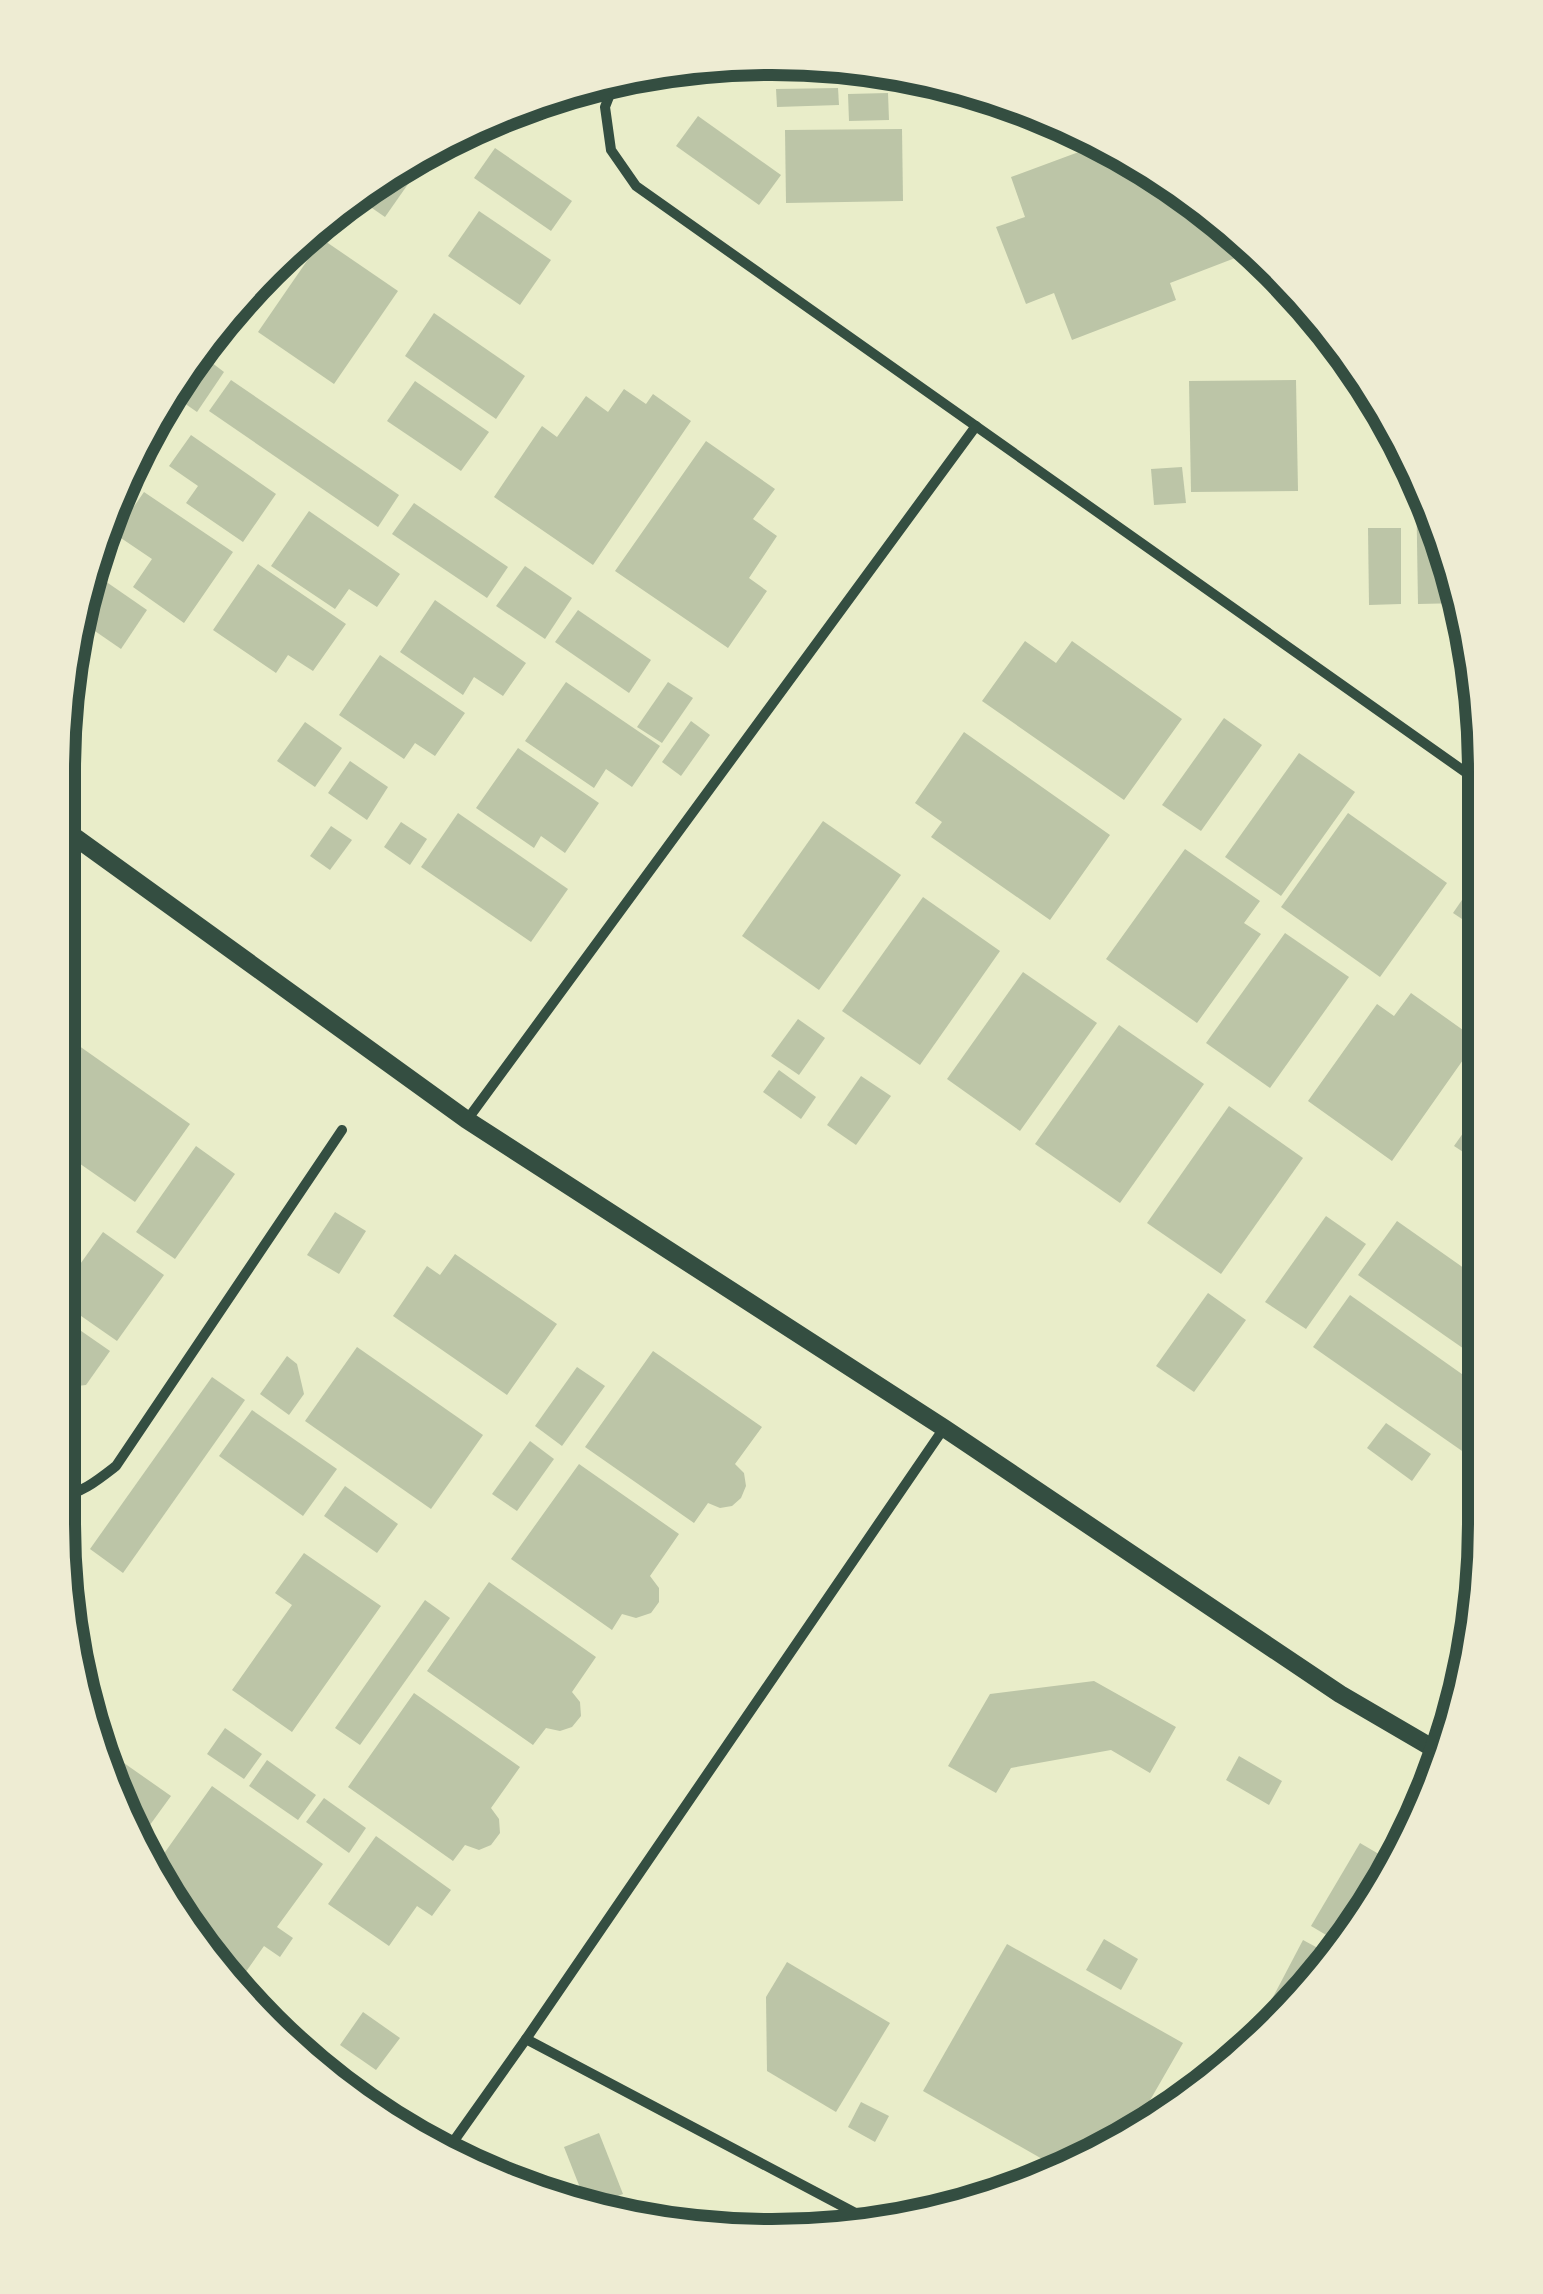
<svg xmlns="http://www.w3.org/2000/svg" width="1543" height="2294" font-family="'Varela Round',sans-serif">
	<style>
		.building { fill: #bcc5a7 }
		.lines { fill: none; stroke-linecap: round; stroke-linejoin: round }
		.minor { stroke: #344e41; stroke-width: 10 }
		.tertiary { stroke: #344e41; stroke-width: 18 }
		.rim { fill: none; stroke: #344e41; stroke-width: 12 }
	</style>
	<rect width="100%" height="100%" fill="#e9edc9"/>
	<g class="building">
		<polygon points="838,88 839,105 777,107 776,89"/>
		<polygon points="888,93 889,120 849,121 848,94"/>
		<polygon points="698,116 781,175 759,205 676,146"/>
		<polygon points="902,129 903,201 786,203 785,130"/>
		<polygon points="1103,143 1119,152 1124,164 1135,160 1168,178 1256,250 1170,283 1176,300 1072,340 1054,293 1026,304 996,227 1025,217 1011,177"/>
		<polygon points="495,148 572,201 551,231 474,178"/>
		<polygon points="409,159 420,167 385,217 353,195 374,178"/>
		<polygon points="479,211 551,260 520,305 448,256"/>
		<polygon points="322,239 398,291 334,384 258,332"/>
		<polygon points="434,313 525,376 496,419 405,356"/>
		<polygon points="203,356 224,372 197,412 174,396"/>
		<polygon points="231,380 399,495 378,527 209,411"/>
		<polygon points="1296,380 1298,491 1191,492 1189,381"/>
		<polygon points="415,381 489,432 461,471 387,421"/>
		<polygon points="624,389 646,404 653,394 691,421 593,565 494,497 542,426 557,437 586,396 608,412"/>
		<polygon points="191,435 276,494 243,542 186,503 198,486 169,466"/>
		<polygon points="706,441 775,489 753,519 777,536 749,578 767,591 728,648 615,571"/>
		<polygon points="1182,467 1186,503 1154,505 1151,469"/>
		<polygon points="1416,478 1420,478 1431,498 1463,603 1418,604"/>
		<polygon points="144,492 233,552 184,623 133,587 152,559 115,534"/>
		<polygon points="414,503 508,567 487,598 392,534"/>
		<polygon points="309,511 400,574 377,607 349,589 335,609 271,566"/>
		<polygon points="1368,528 1401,528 1401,604 1369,605"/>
		<polygon points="258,564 346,624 313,671 288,655 276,673 213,630"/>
		<polygon points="525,566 572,598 545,639 496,606"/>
		<polygon points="92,572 147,610 121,649 76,618"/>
		<polygon points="435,600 526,663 503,696 474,677 463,695 400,652"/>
		<polygon points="578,610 651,660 629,693 555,642"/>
		<polygon points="1025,641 1056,663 1072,641 1182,719 1124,800 982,701"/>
		<polygon points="380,655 465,713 435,756 415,743 404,759 339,715"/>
		<polygon points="566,682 660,746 632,787 606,769 594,788 525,741"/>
		<polygon points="668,682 693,698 662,743 637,727"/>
		<polygon points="1224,718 1262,745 1201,831 1162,805"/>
		<polygon points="691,721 710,735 681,776 662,762"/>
		<polygon points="305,722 342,748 315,787 277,761"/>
		<polygon points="964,732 1110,835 1050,920 931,837 942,822 915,803"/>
		<polygon points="518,748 599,803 565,853 541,836 534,848 476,808"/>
		<polygon points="1299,753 1355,792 1281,896 1225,857"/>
		<polygon points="350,761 388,787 367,820 328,793"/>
		<polygon points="458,813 568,889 531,942 421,867"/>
		<polygon points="1348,813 1447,883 1380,977 1281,907"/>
		<polygon points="823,821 901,875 819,990 742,936"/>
		<polygon points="401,822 427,839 410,865 384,847"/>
		<polygon points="331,826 352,840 330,870 310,856"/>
		<polygon points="1484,839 1484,880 1465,866"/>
		<polygon points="1185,849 1260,901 1244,923 1261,934 1197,1023 1106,959"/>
		<polygon points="1473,884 1484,892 1483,933 1453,913"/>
		<polygon points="923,897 1000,951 920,1065 842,1011"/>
		<polygon points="1285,933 1349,977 1270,1088 1206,1043"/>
		<polygon points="1023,972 1097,1023 1020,1131 947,1079"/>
		<polygon points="1411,993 1477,1040 1392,1161 1308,1101 1377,1004 1394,1016"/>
		<polygon points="798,1019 825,1038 799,1075 771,1056"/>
		<polygon points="1119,1025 1204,1084 1120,1203 1035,1144"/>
		<polygon points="65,1036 190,1124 135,1202 63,1152"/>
		<polygon points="779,1070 816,1097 801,1119 763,1092"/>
		<polygon points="861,1076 891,1096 856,1145 827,1125"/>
		<polygon points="1229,1106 1303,1158 1221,1274 1147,1223"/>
		<polygon points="1480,1109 1480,1163 1454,1146"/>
		<polygon points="196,1146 235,1174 175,1259 136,1232"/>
		<polygon points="335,1212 366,1231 339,1274 307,1255"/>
		<polygon points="1326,1216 1366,1244 1306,1329 1265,1302"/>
		<polygon points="1397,1221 1478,1278 1477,1358 1358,1275"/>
		<polygon points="103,1232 164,1275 117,1341 61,1302 61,1291"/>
		<polygon points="455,1254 557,1324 507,1395 393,1316 427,1266 440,1275"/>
		<polygon points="1208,1293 1246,1320 1194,1392 1156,1366"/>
		<polygon points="1350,1295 1476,1384 1475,1460 1313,1347"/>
		<polygon points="61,1317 110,1351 86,1385 60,1388"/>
		<polygon points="357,1347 483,1435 431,1509 305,1421"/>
		<polygon points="653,1351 762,1427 735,1464 744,1473 746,1486 741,1498 732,1506 720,1508 708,1503 694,1523 585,1447"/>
		<polygon points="287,1356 297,1364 304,1394 289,1415 260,1394"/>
		<polygon points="577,1367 605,1386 562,1446 535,1426"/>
		<polygon points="212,1377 245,1400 123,1573 90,1549"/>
		<polygon points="252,1410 337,1469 303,1516 219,1456"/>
		<polygon points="1386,1423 1431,1454 1412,1481 1367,1448"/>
		<polygon points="530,1441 554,1459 517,1511 492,1494"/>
		<polygon points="579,1464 679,1534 650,1576 659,1588 659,1602 651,1613 636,1618 622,1614 612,1630 511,1559"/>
		<polygon points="345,1486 398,1524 377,1553 324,1516"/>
		<polygon points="304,1553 381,1606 292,1732 232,1690 292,1605 275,1593"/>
		<polygon points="489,1582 596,1657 572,1692 580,1702 581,1716 572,1727 560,1731 546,1728 533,1745 427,1671"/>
		<polygon points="425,1600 450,1618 360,1745 335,1728"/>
		<polygon points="1094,1681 1176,1727 1150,1773 1111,1750 1011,1768 996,1793 948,1766 990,1694"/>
		<polygon points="414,1693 520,1767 491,1808 499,1819 500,1833 491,1845 479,1850 465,1845 453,1861 348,1787"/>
		<polygon points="225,1728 262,1754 244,1779 207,1754"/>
		<polygon points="94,1742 171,1796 139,1840 95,1751"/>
		<polygon points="1239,1756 1282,1781 1269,1805 1226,1780"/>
		<polygon points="267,1760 316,1795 298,1820 249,1786"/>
		<polygon points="212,1786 323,1864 277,1927 293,1938 280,1957 264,1946 238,1983 178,1920 153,1869"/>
		<polygon points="324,1798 366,1828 349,1853 306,1822"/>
		<polygon points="376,1836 451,1890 432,1916 417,1906 389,1946 328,1904"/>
		<polygon points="1360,1843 1394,1863 1338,1942 1311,1926"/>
		<polygon points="1104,1939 1138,1959 1121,1990 1086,1970"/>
		<polygon points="1303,1940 1329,1954 1290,2009 1272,1999"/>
		<polygon points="1007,1944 1183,2043 1126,2142 1058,2168 923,2091"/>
		<polygon points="787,1962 890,2023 836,2112 767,2071 766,1997"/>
		<polygon points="363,2012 400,2038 376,2070 340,2045"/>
		<polygon points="861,2102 889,2116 875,2142 848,2127"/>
		<polygon points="599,2133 623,2194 595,2205 586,2203 564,2147"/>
	</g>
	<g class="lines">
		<g class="minor">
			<polyline points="617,76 605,107 611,150 636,186 1485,786"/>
			<polyline points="467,1120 976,426"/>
			<path d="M58,1497C81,1494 98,1480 116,1466L342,1130"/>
			<polyline points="526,2039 878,2225"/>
			<polyline points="446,2152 526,2039 944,1428"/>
		</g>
		<polyline class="tertiary" points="68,832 467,1120 944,1428 1340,1694 1441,1753"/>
	</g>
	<path d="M0 0H1543V2294H0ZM771 75H772A696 696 0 0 1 1468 771V1523A696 696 0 0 1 772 2219H771A696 696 0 0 1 75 1523V771A696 696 0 0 1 771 75Z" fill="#eeecd3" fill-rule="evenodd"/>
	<path class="rim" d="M771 75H772A696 696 0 0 1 1468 771V1523A696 696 0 0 1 772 2219H771A696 696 0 0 1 75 1523V771A696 696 0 0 1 771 75Z"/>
</svg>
